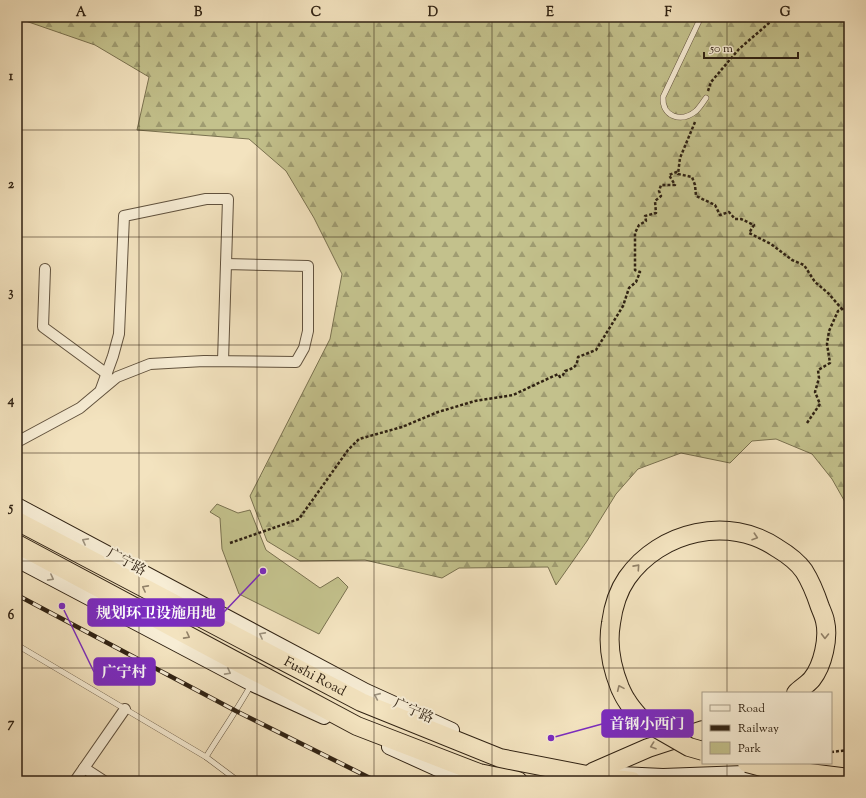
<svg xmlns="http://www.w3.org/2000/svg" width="866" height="798" font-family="'Sorts Mill Goudy','Noto Serif SC',serif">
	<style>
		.green { fill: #c3c18c; stroke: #7a7250 }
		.forest { fill: url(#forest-firs); stroke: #7a7250 }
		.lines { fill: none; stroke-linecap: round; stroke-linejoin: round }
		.lane-casing { stroke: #61523e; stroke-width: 6 }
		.street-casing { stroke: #61523e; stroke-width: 12 }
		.secondary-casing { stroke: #302213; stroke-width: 16 }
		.highway-casing { stroke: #302213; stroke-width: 20 }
		.path { stroke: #302213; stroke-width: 2.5; stroke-dasharray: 3 2; stroke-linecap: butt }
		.lane { stroke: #f7edd5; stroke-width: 5 }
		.street { stroke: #f7edd5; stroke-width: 10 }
		.secondary { stroke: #f7edd5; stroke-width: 14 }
		.highway { stroke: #f3e3bf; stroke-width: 18 }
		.rail-casing { stroke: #302213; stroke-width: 4.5 }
		.rail { stroke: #f7edd5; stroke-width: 3; stroke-dasharray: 9; stroke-linecap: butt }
		.highway-bridge-casing { stroke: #302213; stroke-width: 20; stroke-linecap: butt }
		.highway-bridge { stroke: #f3e3bf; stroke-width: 18 }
		.oneway { stroke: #928269 }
		.oneway2 { stroke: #9d927e }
		.grid { fill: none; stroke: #302213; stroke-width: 1; stroke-opacity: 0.55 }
		.labels { text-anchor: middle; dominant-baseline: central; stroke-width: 4; stroke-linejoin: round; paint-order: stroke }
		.street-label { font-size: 14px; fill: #302213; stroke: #f7edd5 }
		.leader { fill: none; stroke: #7b2cbf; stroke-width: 1.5 }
		.callout-dot { fill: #7b2cbf; stroke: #f7edd5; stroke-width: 1.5 }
		.callout { fill: #7b2cbf; stroke: #7b2cbf; stroke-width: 1.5 }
		.callout-label { font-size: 15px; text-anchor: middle; font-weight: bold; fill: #fff }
		.neatline { fill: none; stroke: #302213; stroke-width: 1.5 }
		.grid-label { font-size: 13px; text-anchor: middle; font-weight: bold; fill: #302213 }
	</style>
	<defs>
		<pattern id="forest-firs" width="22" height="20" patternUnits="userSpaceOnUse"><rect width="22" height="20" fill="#c3c18c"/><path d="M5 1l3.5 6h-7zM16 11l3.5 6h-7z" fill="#9f9c71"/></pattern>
	</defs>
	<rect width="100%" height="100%" fill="#f3e3bf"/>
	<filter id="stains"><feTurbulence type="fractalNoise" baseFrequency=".005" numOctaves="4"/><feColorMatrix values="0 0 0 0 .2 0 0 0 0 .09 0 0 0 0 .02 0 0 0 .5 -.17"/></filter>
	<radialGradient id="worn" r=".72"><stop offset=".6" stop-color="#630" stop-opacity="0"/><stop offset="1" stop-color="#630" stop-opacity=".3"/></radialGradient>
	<polygon class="green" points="217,504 238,513 250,510 266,550 320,588 338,577 348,587 319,634 239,594 222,549 220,518 210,512"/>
	<polygon class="forest" points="17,17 849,17 849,509 832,479 812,454 776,439 752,441 730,463 681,453 638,469 616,494 587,541 556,585 548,567 459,568 442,578 365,560 300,561 267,541 250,496 330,339 342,274 314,218 286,171 249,139 137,130 149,77 95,45 17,18"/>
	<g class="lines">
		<g class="lane-casing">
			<g id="lane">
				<path d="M701,17L663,97C662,117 681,123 696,111C700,107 703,102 706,98"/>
				<polyline points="17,645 206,757 238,781"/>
				<path d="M206,757C221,733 237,710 251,685"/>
			</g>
		</g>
		<g class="street-casing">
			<g id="street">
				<polyline points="45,269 43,327 107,374"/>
				<polyline points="101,389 113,356 119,334 124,216 206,199 228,199 226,264"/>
				<polyline points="17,442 80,408 117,377 150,364 204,361 296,362 304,348 308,331 308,266 226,264 223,361"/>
				<polyline points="84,768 104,781"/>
				<polyline points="75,781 125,709"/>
			</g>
		</g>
		<g class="secondary-casing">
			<g id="secondary">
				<polyline points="17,505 366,691 452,730"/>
				<polyline points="17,560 252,684 324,717"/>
				<polyline points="389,747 464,781"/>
				<polyline points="620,774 663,776 769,772"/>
			</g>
		</g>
		<g class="highway-casing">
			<g id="highway">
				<path id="s1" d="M17,521L361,702L500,758L597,777L632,781"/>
				<polyline points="17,544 357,726 479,773 518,781"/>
				<path d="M642,720C637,714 631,708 627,701C624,697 622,692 620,688C611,666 607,646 611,623C613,608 618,591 627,578C660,531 729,515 777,548C787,554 797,561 804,571C811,582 816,595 820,607C822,612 824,616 825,621C829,638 823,665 812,679C808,684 801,688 796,693"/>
				<polyline points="593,772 648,748 703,730"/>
			</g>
		</g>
		<g class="path">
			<polyline points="708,91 711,82 739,49 776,17"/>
			<polyline points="695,122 680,158 678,174 692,177 695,185 696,196 715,205 720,215 729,212 735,219 741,219 754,225 749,233 771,244 792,260 804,265 815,282 828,293 842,309"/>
			<polyline points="807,423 820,404 815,392 819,378 818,370 830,363 827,344 829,331 838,311 842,309 849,309"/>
			<path d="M230,543L299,519L348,450L359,439L402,427L438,412L475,401L513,395L558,374L560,377L563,375L565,371C574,368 577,367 578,357L596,350L623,306L629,288L636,282L640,272L635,270V233L639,225L646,221L645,216L656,213L655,201L661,196L659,191L661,185H675L669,175L679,171"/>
			<polyline points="831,752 849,750"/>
		</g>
		<use href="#lane" class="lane"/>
		<use href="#street" class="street"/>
		<use href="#secondary" class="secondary"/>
		<use href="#highway" class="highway"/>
		<g class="rail-casing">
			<polyline id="rail" points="17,595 236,711 376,781"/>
		</g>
		<use href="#rail" class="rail"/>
		<g class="highway-bridge-casing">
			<g id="highway-bridge">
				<polyline points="642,720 689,747 703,751"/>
				<polyline points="747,763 762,767 849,778"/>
			</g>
		</g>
		<use href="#highway-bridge" class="highway-bridge"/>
	</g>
	<defs><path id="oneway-chevron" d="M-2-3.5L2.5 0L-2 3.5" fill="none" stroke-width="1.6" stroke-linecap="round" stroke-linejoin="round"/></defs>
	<g class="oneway">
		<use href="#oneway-chevron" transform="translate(755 537) rotate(18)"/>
		<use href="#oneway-chevron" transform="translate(637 567) rotate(-48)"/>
		<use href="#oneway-chevron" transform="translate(145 588) rotate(-152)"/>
		<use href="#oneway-chevron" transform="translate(187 636) rotate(28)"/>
		<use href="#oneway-chevron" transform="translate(825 636) rotate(91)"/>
		<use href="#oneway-chevron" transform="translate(620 688) rotate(-114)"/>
		<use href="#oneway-chevron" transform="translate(653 746) rotate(161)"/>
	</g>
	<g class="oneway2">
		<use href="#oneway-chevron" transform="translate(85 541) rotate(-152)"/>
		<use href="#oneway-chevron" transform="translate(51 578) rotate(28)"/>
		<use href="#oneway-chevron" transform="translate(262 635) rotate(-152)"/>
		<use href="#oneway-chevron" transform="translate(228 672) rotate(28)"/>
		<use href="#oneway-chevron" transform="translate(377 696) rotate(-156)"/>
	</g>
	<path class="grid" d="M139,17V781M257,17V781M374,17V781M492,17V781M609,17V781M727,17V693M17,130H849M17,237H849M17,345H849M17,453H849M17,561H849M17,668H849M727,763V781"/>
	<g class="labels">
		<g class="street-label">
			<text transform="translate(126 563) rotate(28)">广宁路</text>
			<text stroke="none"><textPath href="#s1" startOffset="336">Fushi Road</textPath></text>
			<text transform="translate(413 712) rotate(24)">广宁路</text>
		</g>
	</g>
	<path class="leader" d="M263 571L224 612M62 606L94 672M551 738L602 724"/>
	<g class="callout-dot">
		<circle cx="263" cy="571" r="4"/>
		<circle cx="62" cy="606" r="4"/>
		<circle cx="551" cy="738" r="4"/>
	</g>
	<g class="callout">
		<rect x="88" y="599" width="136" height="27" rx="4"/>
		<rect x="94" y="658" width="61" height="27" rx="4"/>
		<rect x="602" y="710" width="91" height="27" rx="4"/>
	</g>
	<g class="callout-label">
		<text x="156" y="618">规划环卫设施用地</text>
		<text x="124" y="677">广宁村</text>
		<text x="647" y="729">首钢小西门</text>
	</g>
	<rect width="866" height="798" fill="none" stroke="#f3e3bf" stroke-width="44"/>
	<rect x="702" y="692" width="130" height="72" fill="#f7edd5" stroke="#a79c87"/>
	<rect x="710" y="705" width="20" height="6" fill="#f7edd5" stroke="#a79c87"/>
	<text x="738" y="712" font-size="12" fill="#302213">Road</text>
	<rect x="710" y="725" width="20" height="6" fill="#302213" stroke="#a79c87"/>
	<text x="738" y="732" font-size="12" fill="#302213">Railway</text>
	<rect x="710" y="742" width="20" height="12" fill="#c3c18c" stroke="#a79c87"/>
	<text x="738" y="752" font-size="12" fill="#302213">Park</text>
	<path d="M704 52v6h94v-6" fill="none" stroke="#302213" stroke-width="2"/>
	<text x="710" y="52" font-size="12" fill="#302213" stroke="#f7edd5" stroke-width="3" paint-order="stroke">50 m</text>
	<rect x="22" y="22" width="822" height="754" class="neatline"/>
	<g class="grid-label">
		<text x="81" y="16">A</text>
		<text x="198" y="16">B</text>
		<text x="316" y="16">C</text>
		<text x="433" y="16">D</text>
		<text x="550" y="16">E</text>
		<text x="668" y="16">F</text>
		<text x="785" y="16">G</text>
		<text x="11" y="80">1</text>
		<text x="11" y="188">2</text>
		<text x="11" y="296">3</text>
		<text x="11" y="404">4</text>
		<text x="11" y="511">5</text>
		<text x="11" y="619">6</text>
		<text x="11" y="727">7</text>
	</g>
	<rect width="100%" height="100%" filter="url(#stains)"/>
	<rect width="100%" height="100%" fill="url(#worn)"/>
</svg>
